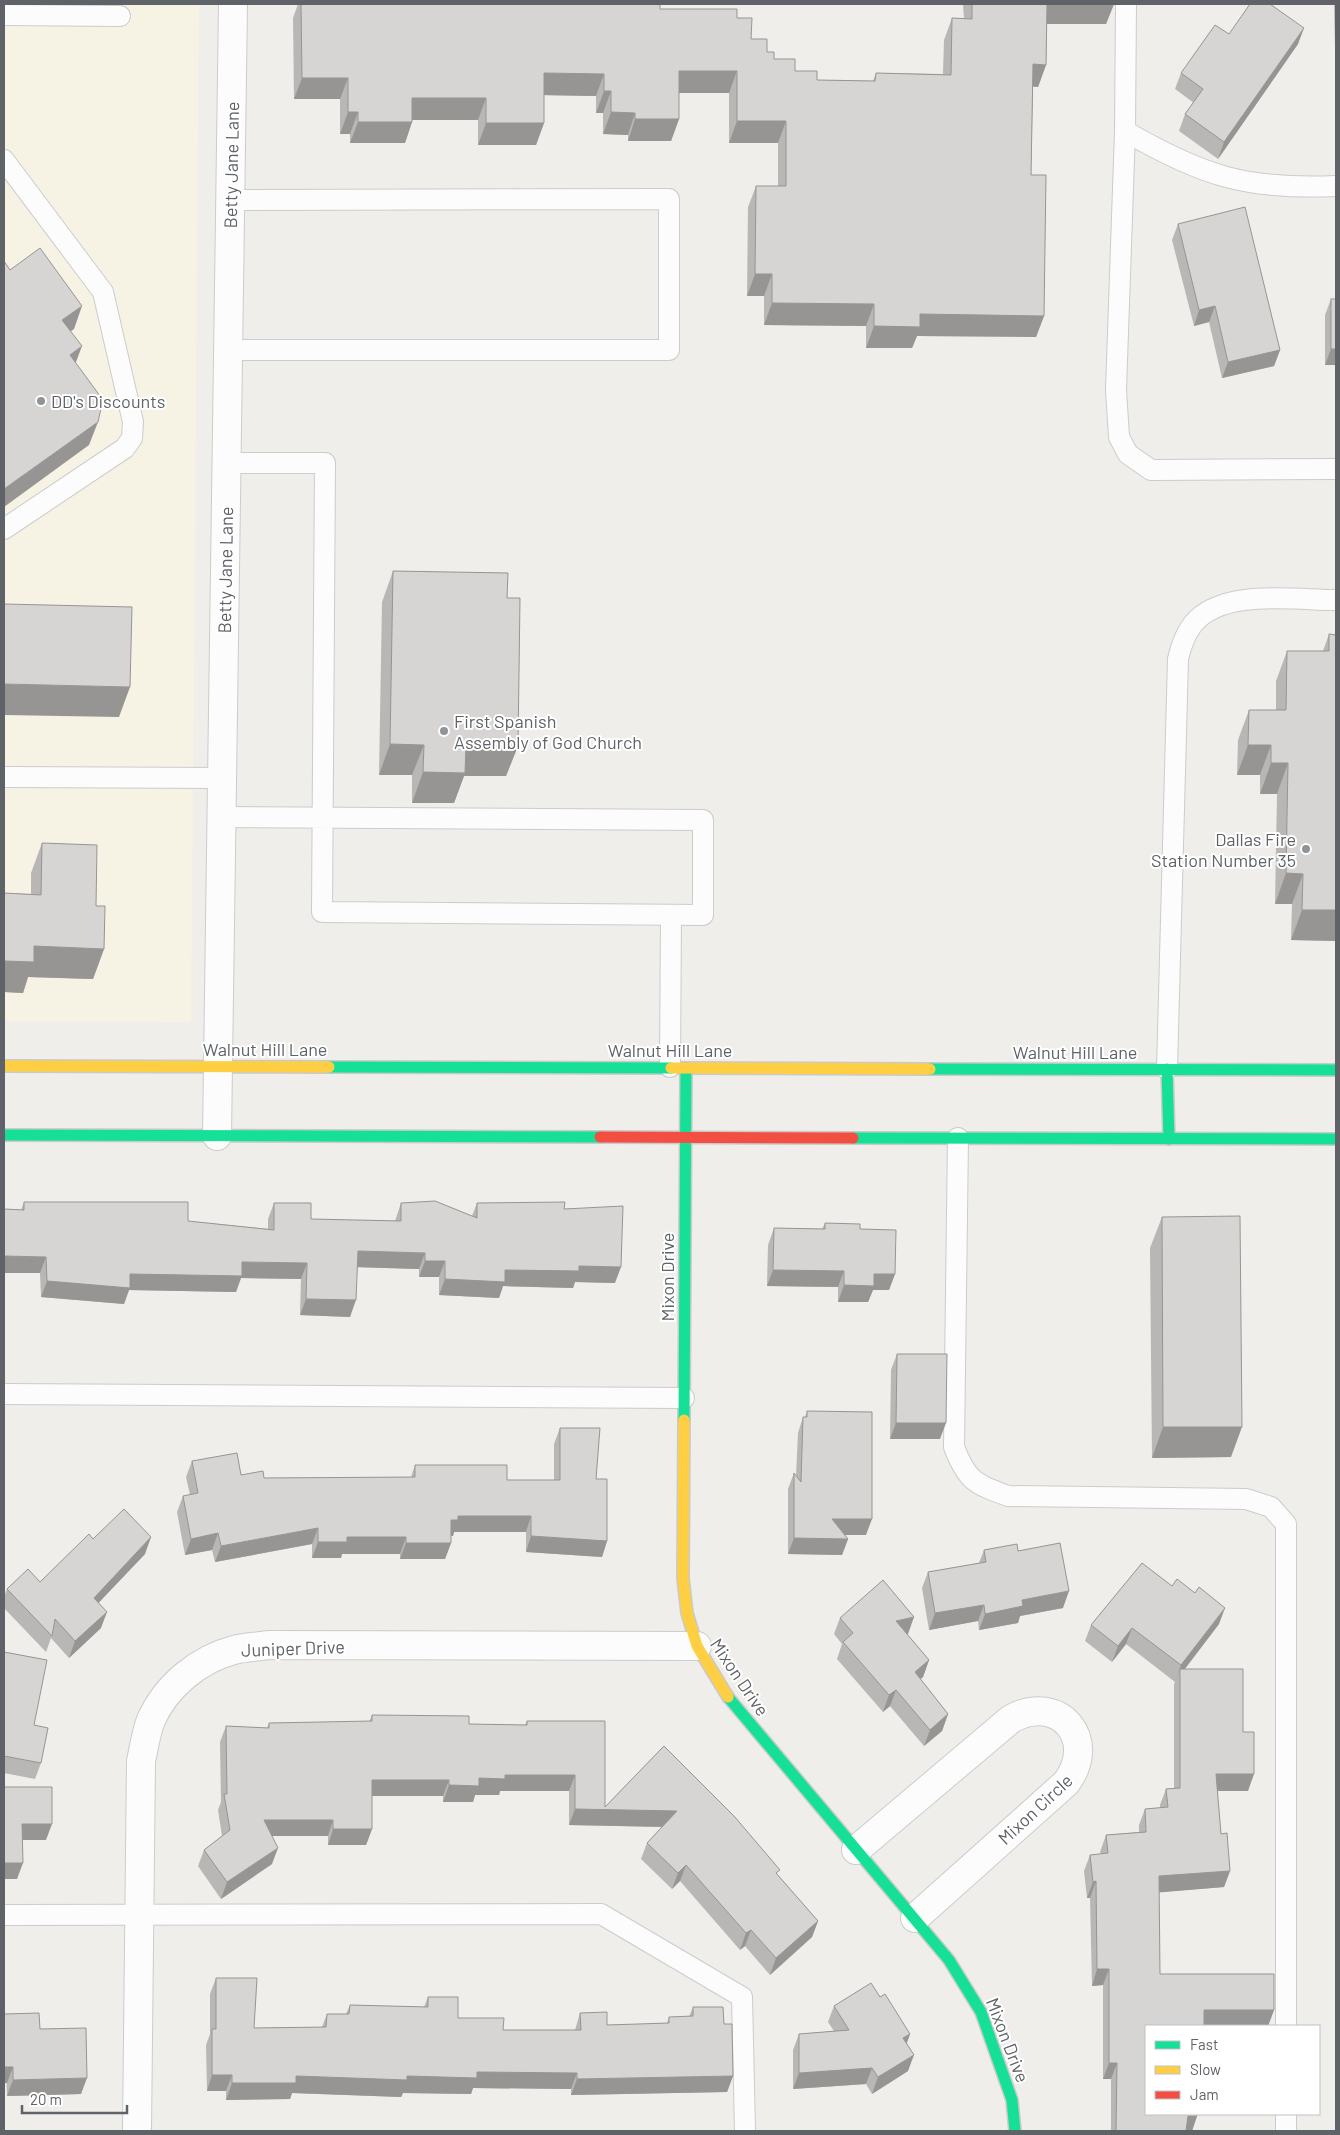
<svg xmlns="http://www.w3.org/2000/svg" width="1340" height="2135" font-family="Barlow,sans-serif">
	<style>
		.commercial { fill: #f7f3e4 }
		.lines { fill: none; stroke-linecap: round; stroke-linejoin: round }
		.lane-casing { stroke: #cbcccc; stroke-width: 22 }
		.street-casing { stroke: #cbcccc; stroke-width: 30 }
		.fast-casing { stroke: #cacacb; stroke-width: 14 }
		.slow-casing { stroke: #cacacb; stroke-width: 14 }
		.jam-casing { stroke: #cacacb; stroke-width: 14 }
		.lane { stroke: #fdfcfc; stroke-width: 20 }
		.street { stroke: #fdfcfc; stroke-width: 28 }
		.fast { stroke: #16e098; stroke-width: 11 }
		.slow { stroke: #ffcf43; stroke-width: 11 }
		.jam { stroke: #f24e42; stroke-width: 11 }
		.wall { fill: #b8b7b5 }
		.shaded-wall { fill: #969594 }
		.building { fill: #d6d5d3; stroke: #969594 }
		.poi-dot { fill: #919496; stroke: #fff; stroke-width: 2 }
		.labels { text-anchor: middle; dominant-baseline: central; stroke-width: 4; stroke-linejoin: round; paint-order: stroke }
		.street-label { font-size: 18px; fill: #5f6368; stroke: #fff }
		.poi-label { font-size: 18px; fill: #5f6368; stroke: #fff; text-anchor: start }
	</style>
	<rect width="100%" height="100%" fill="#efeeea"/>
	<polygon class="commercial" points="4,4 199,4 191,1022 4,1021"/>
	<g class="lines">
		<g class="lane-casing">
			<g id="lane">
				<path d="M1126,4L1125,131C1202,176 1247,190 1336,186"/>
				<polyline points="4,15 120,16"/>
				<polyline points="1125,131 1116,390 1119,437 1128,454 1151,470 1336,469"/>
				<polyline points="4,160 103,292 133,422 132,438 125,448 4,529"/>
				<polyline points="228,350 669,350 669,199 230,200"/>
				<polyline points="4,777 222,778"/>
				<polyline points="222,817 703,820 703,915 322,912 325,463 227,463"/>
				<polyline points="670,1067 671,915"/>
				<path d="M1167,1069L1178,659C1181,646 1185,634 1193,624C1222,588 1295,600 1336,600"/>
				<path d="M958,1138L954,1447C967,1481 975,1484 1008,1496L1246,1499L1271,1507L1286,1524V2026"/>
				<polyline points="4,1394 684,1398"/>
				<polyline points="4,1915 601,1914 742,1997 745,2131"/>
				<polyline points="1286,2131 1286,2114"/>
			</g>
		</g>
		<g class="street-casing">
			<g id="street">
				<polyline points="217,1136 233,4"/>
				<path d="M856,1850L1011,1719C1059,1692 1099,1740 1066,1783L915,1918"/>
				<path d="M137,2131L141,1761C144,1748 146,1732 151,1720C166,1686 199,1659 234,1650C245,1647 257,1647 268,1645L697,1646"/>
			</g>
		</g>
		<g class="fast-casing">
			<g id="fast">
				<polyline points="329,1067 671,1068"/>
				<polyline points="930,1069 1336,1070"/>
				<polyline points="1167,1069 1169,1139"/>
				<polyline points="4,1135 600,1137"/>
				<polyline points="853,1138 1336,1139"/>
				<polyline points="684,1420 686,1068"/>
				<polyline points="728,1697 949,1960 981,2012 1012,2100 1015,2131"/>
			</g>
		</g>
		<g class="slow-casing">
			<g id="slow">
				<polyline points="4,1066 329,1067"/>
				<polyline points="671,1068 930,1069"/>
				<polyline points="684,1420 683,1578 687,1613 697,1646 728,1697"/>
			</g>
		</g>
		<g class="jam-casing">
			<polyline id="jam" points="600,1137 853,1138"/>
		</g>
		<use href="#lane" class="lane"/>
		<use href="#street" class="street"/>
		<use href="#fast" class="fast"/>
		<use href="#slow" class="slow"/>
		<use href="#jam" class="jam"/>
	</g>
	<g class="wall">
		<polygon points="298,4 660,4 660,9 737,18 751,39 767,52 774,59 795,71 817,80 873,81 876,73 943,74 944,40 952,18 964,19 963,4 1114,4 1106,24 1047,24 1046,65 1038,87 1033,86 1031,175 1044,316 1036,337 917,336 912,348 866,348 866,326 764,325 764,296 747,296 748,207 756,186 778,186 778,143 729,143 729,93 679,93 679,119 671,141 628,141 628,135 603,134 603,113 596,113 596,96 544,95 544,123 536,145 478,145 478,120 412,120 412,122 405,143 350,143 350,134 340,134 340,99 294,99 293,18"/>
		<polygon points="1335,4 1336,4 1336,48 1335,48 1334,6"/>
		<polygon points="1229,34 1298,44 1218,159 1179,131 1185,114 1194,103 1175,89 1181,73"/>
		<polygon points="1178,224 1280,350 1274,366 1222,378 1209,322 1194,326 1172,240"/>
		<polygon points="1331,299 1336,365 1325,365 1325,315"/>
		<polygon points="393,571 507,598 518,746 506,776 464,776 454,803 412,803 412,775 379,775 382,602"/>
		<polygon points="1329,634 1336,941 1291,940 1292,904 1275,904 1277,794 1260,794 1260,775 1237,775 1238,740 1249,710 1276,710 1276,681 1287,651 1323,651"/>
		<polygon points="42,843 96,906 104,949 93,979 28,977 23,993 4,992 4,893 31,894 31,873"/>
		<polygon points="24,1202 188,1221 268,1229 268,1219 274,1203 311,1219 395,1221 401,1203 472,1216 477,1203 564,1209 615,1283 575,1282 573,1288 503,1286 499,1298 439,1295 439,1277 419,1277 419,1269 357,1267 350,1317 300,1315 301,1279 241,1278 236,1292 129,1290 124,1304 41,1297 40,1273 4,1273 4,1209 21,1210"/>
		<polygon points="1162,1217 1231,1457 1152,1458 1150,1248"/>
		<polygon points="825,1223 860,1229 895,1274 889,1290 873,1290 868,1302 838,1302 838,1287 767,1286 768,1245 774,1228 822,1229"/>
		<polygon points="897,1354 940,1439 890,1439 891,1370"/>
		<polygon points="807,1411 866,1535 845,1535 848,1539 842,1555 788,1554 788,1489 794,1473 796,1476 798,1433 803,1417 805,1417"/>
		<polygon points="560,1428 596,1479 607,1541 602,1557 526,1552 526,1532 454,1532 453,1536 451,1536 451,1543 445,1559 400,1559 400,1554 342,1554 341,1558 312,1558 312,1544 215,1562 212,1550 185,1555 177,1512 183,1496 190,1495 186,1477 192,1461 241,1475 264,1478 411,1477 415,1465 507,1480 554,1480 554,1444"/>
		<polygon points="93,1539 145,1554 98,1603 101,1628 69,1658 51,1638 46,1652 4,1608 4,1597 7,1589 40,1582"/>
		<polygon points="984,1550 1018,1551 1063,1608 1020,1616 1018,1623 979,1630 978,1621 929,1630 922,1588 928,1572 979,1563"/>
		<polygon points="840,1618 908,1634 907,1634 929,1660 923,1677 920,1679 948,1714 942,1731 924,1746 890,1706 883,1712 837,1659 842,1644 834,1634"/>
		<polygon points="1219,1624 1185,1669 1243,1732 1248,1791 1217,1791 1221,1834 1230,1871 1224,1887 1159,1892 1160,1974 1274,2010 1268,2026 1146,2026 1146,2114 1197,2116 1192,2131 1111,2131 1111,2079 1103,2079 1103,1985 1092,1986 1090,1898 1087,1898 1084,1871 1090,1855 1101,1854 1100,1852 1106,1835 1139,1832 1139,1825 1145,1809 1160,1808 1160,1805 1166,1789 1174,1788 1174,1685 1175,1681 1175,1682 1126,1644 1112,1662 1085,1641 1091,1625"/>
		<polygon points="4,1652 34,1725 41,1763 35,1779 4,1773"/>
		<polygon points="372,1715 469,1724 525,1725 527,1721 605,1807 664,1746 778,1875 818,1921 812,1937 770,1975 745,1946 740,1950 680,1881 672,1889 641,1859 647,1843 662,1827 569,1825 569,1791 500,1791 499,1795 475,1795 473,1802 443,1802 443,1796 372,1796 372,1829 366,1845 328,1845 328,1836 272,1836 272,1864 221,1899 198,1866 204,1850 222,1836 218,1810 221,1802 220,1742 226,1726 267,1728 269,1723 369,1722"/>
		<polygon points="216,1978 254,2028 322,2027 327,2014 346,2014 350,2005 424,2007 428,1997 458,2018 503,2030 575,2030 580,2013 607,2025 667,2023 669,2017 689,2017 693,2007 724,2024 733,2076 727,2092 571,2095 571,2089 473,2088 471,2094 403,2093 401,2097 292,2093 290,2099 226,2100 226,2091 207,2091 206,2045 210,2034 210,1994"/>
		<polygon points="880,1997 910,2034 907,2043 908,2071 872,2094 866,2084 793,2089 793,2050 799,2034 834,2031 828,2022 834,2006"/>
		<polygon points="4,2014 40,2029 81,2094 7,2096"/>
	</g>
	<g class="shaded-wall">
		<polygon points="1047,4 1114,4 1106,24 1040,24"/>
		<polygon points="1304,28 1298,44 1218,159 1224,142"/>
		<polygon points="1033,64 1046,65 1038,87 1025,86"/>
		<polygon points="679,71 737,71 729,93 671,93"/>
		<polygon points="544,73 604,74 596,96 536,95"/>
		<polygon points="302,78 348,78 340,99 294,99"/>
		<polygon points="604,91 611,91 603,113 596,113"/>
		<polygon points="412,98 486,98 478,120 404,120"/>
		<polygon points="348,112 358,112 350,134 340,134"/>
		<polygon points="611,112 635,113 628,135 603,134"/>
		<polygon points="635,119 679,119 671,141 628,141"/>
		<polygon points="737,121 786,121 778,143 729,143"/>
		<polygon points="358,122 412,122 405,143 350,143"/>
		<polygon points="486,123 544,123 536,145 478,145"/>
		<polygon points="755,274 772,274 764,296 747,296"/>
		<polygon points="772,303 874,304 866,326 764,325"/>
		<polygon points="82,306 74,329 54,343 62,320"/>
		<polygon points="1215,306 1209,322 1194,326 1199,310"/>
		<polygon points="920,314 1044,316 1036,337 917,336 912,348 866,348 874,326"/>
		<polygon points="82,346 73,370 70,355"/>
		<polygon points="1331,349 1336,349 1336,365 1325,365"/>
		<polygon points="1280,350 1274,366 1222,378 1228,362"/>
		<polygon points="98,422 89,445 4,507 4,489"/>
		<polygon points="4,684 130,687 119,717 4,715"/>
		<polygon points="390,744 424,745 412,775 379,775"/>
		<polygon points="466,745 518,746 506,776 464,776 454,803 412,803 423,772"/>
		<polygon points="1248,745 1271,745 1260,775 1237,775"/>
		<polygon points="1271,763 1288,763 1277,794 1260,794"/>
		<polygon points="1286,873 1303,874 1292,904 1275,904"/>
		<polygon points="1302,910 1336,910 1336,941 1291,940"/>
		<polygon points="34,946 104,949 93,979 28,977 23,993 4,992 4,961"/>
		<polygon points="358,1251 425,1253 419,1269 352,1267"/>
		<polygon points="4,1256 46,1257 40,1273 4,1273"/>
		<polygon points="425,1261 445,1261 439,1277 419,1277"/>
		<polygon points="242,1262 307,1263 301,1279 241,1278 236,1292 129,1290 124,1304 41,1297 47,1281 130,1274"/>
		<polygon points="579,1266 621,1267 615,1283 575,1282 573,1288 503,1286 499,1298 439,1295 445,1279 505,1270"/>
		<polygon points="773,1270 844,1271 838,1287 767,1286"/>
		<polygon points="874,1274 895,1274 889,1290 873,1290 868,1302 838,1302 844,1285"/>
		<polygon points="306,1299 356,1300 350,1317 300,1315"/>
		<polygon points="896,1423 946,1423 940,1439 890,1439"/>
		<polygon points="1163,1427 1242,1427 1231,1457 1152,1458"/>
		<polygon points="458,1516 531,1516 526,1532 454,1532 453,1536 445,1536 451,1520"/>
		<polygon points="832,1519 872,1519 866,1535 826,1535"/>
		<polygon points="318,1528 312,1544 215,1562 221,1546"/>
		<polygon points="218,1533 212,1550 185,1555 191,1539"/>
		<polygon points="531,1536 607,1541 602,1557 526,1552"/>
		<polygon points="151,1537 145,1554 88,1614 94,1598"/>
		<polygon points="347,1537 406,1537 400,1554 342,1554 341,1558 312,1558 318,1542"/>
		<polygon points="794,1538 848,1539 842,1555 788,1554"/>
		<polygon points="406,1543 451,1543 445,1559 400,1559"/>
		<polygon points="1069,1591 1063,1608 1020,1616 1018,1623 979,1630 985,1614 1022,1600"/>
		<polygon points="984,1605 978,1621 929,1630 935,1613"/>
		<polygon points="1225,1608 1219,1624 1180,1675 1180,1669 1175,1682 1181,1665"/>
		<polygon points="107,1612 101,1628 69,1658 75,1641"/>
		<polygon points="914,1617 908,1634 890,1637 896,1621"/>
		<polygon points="1132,1628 1126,1644 1112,1662 1118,1646"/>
		<polygon points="929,1660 923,1677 909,1688 915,1672"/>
		<polygon points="896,1690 890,1706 883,1712 889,1695"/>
		<polygon points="948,1714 942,1731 924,1746 930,1730"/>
		<polygon points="1216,1774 1254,1774 1248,1791 1210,1791"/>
		<polygon points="505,1775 575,1775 569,1791 500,1791 499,1795 475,1795 473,1802 443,1802 449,1785 479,1778"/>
		<polygon points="372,1780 449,1780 443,1796 366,1796"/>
		<polygon points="575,1809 677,1811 671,1827 569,1825"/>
		<polygon points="264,1820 333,1820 328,1836 258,1836"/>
		<polygon points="22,1824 52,1824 46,1840 16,1840"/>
		<polygon points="333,1829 372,1829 366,1845 328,1845"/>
		<polygon points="278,1848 272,1864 221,1899 227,1882"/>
		<polygon points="4,1863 23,1863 17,1879 4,1879"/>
		<polygon points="686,1865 680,1881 672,1889 678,1873"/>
		<polygon points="1230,1871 1224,1887 1153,1893 1159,1876"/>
		<polygon points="1096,1881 1090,1898 1087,1898 1093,1882"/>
		<polygon points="818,1921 812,1937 770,1975 776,1958"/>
		<polygon points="751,1930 745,1946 740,1950 746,1933"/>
		<polygon points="1097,1969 1109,1969 1103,1985 1092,1986"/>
		<polygon points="1204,2010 1274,2010 1268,2026 1198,2026"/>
		<polygon points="910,2034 904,2050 903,2038"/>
		<polygon points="914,2055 908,2071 872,2094 878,2077"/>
		<polygon points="1109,2063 1117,2063 1111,2079 1103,2079"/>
		<polygon points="4,2067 13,2067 7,2083 4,2083"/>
		<polygon points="872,2068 866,2084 793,2089 799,2073"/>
		<polygon points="477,2072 577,2073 571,2089 473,2088 471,2094 403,2093 401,2097 292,2093 290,2099 226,2100 232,2083 296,2076 407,2076"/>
		<polygon points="212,2075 232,2075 226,2091 207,2091"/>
		<polygon points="733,2076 727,2092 571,2095 577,2079"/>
		<polygon points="87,2078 81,2094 7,2096 13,2080"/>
		<polygon points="1188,2116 1197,2116 1192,2131 1182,2131"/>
	</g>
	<g class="building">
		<polygon points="301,4 660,4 660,9 737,9 737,18 752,18 751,39 767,39 767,52 774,52 774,59 795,59 795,71 817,71 817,80 875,81 876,73 951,75 952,18 972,19 972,4 1047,4 1046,65 1033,64 1031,175 1046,175 1044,316 920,314 920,327 874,326 874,304 772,303 772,274 755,274 756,186 786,186 786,121 737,121 737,71 679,71 679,119 635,119 635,113 611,112 611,91 604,91 604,74 544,73 544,123 486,123 486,98 412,98 412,122 358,122 358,112 348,112 348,78 302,78"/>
		<polygon points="1250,4 1270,4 1304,28 1224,142 1185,114 1203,89 1181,73 1215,25 1229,34"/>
		<polygon points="1245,207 1280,350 1228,362 1215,306 1199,310 1178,224"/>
		<polygon points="40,248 82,306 62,320 82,346 70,355 103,400 98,422 4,489 4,261 10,270"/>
		<rect x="1331" y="299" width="5" height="50"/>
		<polygon points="393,571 508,573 507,598 520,598 518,746 466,745 465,773 423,772 424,745 390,744"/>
		<polygon points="4,604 132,607 130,687 4,684"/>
		<polygon points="1329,634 1336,635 1336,910 1302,910 1303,874 1286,873 1288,763 1271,763 1271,745 1248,745 1249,710 1286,710 1287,651 1329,651"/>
		<polygon points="42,843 97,845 96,906 105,906 104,949 34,946 34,962 4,961 4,893 41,895"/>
		<polygon points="435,1201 477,1218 477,1203 565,1202 564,1209 623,1206 621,1267 579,1266 579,1271 505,1270 505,1282 445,1279 445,1261 425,1261 425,1253 358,1251 356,1300 306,1299 307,1263 242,1262 242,1276 130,1274 130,1288 47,1281 46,1257 4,1256 4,1209 24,1210 24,1202 188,1202 188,1221 274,1230 274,1203 311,1203 311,1219 401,1221 401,1203"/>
		<polygon points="1240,1216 1242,1427 1163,1427 1162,1217"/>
		<polygon points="825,1223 860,1224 860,1229 896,1230 895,1274 874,1274 874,1286 844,1285 844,1271 773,1270 774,1228 825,1229"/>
		<polygon points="897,1354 947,1354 946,1423 896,1423"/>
		<polygon points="807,1411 872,1412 872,1519 832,1519 848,1539 794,1538 794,1473 801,1482 803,1417 807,1417"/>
		<polygon points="560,1428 600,1428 596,1479 607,1479 607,1541 531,1536 531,1516 458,1516 458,1520 451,1520 451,1543 406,1543 406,1537 347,1537 347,1542 318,1542 318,1528 221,1546 218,1533 191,1539 183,1496 198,1493 192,1461 237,1453 241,1475 263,1471 264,1478 415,1477 415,1465 507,1465 507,1480 560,1480"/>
		<polygon points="124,1509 151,1537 94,1598 107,1612 75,1641 55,1619 52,1636 7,1589 28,1569 40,1582 89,1534 93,1539"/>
		<polygon points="1060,1543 1069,1591 1022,1600 1023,1606 985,1614 984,1605 935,1613 928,1572 986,1562 984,1550 1017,1544 1018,1551"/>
		<polygon points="1142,1563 1172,1586 1177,1579 1195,1593 1199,1587 1225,1608 1181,1665 1132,1628 1118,1646 1091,1625"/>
		<polygon points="883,1580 914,1617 896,1621 929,1660 915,1672 948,1714 930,1730 896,1690 889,1695 843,1642 853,1633 840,1618"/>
		<polygon points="4,1652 47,1660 34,1725 48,1728 41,1763 4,1756"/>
		<polygon points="1180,1669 1243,1669 1243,1732 1254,1732 1254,1774 1216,1774 1221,1834 1227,1833 1230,1871 1159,1876 1160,1974 1274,1974 1274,2010 1204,2010 1204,2026 1146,2026 1146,2114 1197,2114 1197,2116 1188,2116 1186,2131 1116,2131 1117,2063 1109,2063 1109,1969 1097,1969 1096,1881 1093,1882 1090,1855 1108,1853 1106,1835 1146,1832 1145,1809 1168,1807 1166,1789 1180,1788"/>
		<polygon points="372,1715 469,1716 469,1724 527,1725 527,1721 605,1721 605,1807 664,1746 734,1816 780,1870 776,1873 818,1921 776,1958 751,1930 746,1933 686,1865 678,1873 647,1843 677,1811 575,1809 575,1775 505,1775 505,1779 479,1778 479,1786 449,1785 449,1780 372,1780 372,1829 333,1829 333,1820 264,1820 278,1848 227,1882 204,1850 230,1830 224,1794 227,1794 226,1726 269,1728 269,1723 372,1721"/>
		<polygon points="4,1787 52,1787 52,1824 22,1824 23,1863 4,1863"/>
		<polygon points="216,1978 257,1978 254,2028 326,2027 327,2014 349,2014 350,2005 428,2007 428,1997 458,1997 458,2018 504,2018 503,2030 581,2030 580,2013 607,2012 607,2025 669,2023 669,2017 693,2016 693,2007 723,2007 724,2024 732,2024 733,2076 577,2079 577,2073 477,2072 477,2078 407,2076 407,2080 296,2076 296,2083 232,2083 232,2075 212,2075 212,2029 216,2029"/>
		<polygon points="871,1983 880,1997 885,1994 910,2034 903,2038 914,2055 878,2077 872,2068 799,2073 799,2034 849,2030 834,2006"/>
		<polygon points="39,2013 40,2029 86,2028 87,2078 13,2080 13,2067 4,2067 4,2014"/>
	</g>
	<g class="poi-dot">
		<circle cx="41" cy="401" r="5"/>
		<circle cx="444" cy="731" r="5"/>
		<circle cx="1306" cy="849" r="5"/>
	</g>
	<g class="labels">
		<g class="street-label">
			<text transform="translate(231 165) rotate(-89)">Betty Jane Lane</text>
			<text transform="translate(225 570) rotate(-89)">Betty Jane Lane</text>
			<text x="265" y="1049">Walnut Hill Lane</text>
			<text x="670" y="1050">Walnut Hill Lane</text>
			<text x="1075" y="1052">Walnut Hill Lane</text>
			<text transform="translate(667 1277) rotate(-90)">Mixon Drive</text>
			<text transform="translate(293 1648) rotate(-2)">Juniper Drive</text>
			<text transform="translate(740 1677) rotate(56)">Mixon Drive</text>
			<text transform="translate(1035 1809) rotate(-43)">Mixon Circle</text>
			<text transform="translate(1008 2040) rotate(69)">Mixon Drive</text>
		</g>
		<g class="poi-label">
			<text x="51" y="401">DD's Discounts</text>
			<text x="454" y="721">First Spanish<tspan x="454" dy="21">Assembly of God Church</tspan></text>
			<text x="1296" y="839" text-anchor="end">Dallas Fire<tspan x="1296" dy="21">Station Number 35</tspan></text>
		</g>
	</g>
	<rect width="1340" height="2135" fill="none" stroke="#5f6368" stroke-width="10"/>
	<rect x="1145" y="2025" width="175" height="90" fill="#ffffff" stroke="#bfc1c3"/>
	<rect x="1155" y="2041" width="25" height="8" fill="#16e098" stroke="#bfc1c3"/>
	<text x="1190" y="2050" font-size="15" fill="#5f6368">Fast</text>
	<rect x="1155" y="2066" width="25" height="8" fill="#ffcf43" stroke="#bfc1c3"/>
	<text x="1190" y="2075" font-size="15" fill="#5f6368">Slow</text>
	<rect x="1155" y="2091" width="25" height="8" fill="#f24e42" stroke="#bfc1c3"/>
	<text x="1190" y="2100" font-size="15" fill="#5f6368">Jam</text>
	<path d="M22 2105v8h105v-8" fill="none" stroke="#5f6368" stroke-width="2.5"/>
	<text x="30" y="2105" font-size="15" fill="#5f6368" stroke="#ffffff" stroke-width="4" paint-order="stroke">20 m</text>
</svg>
